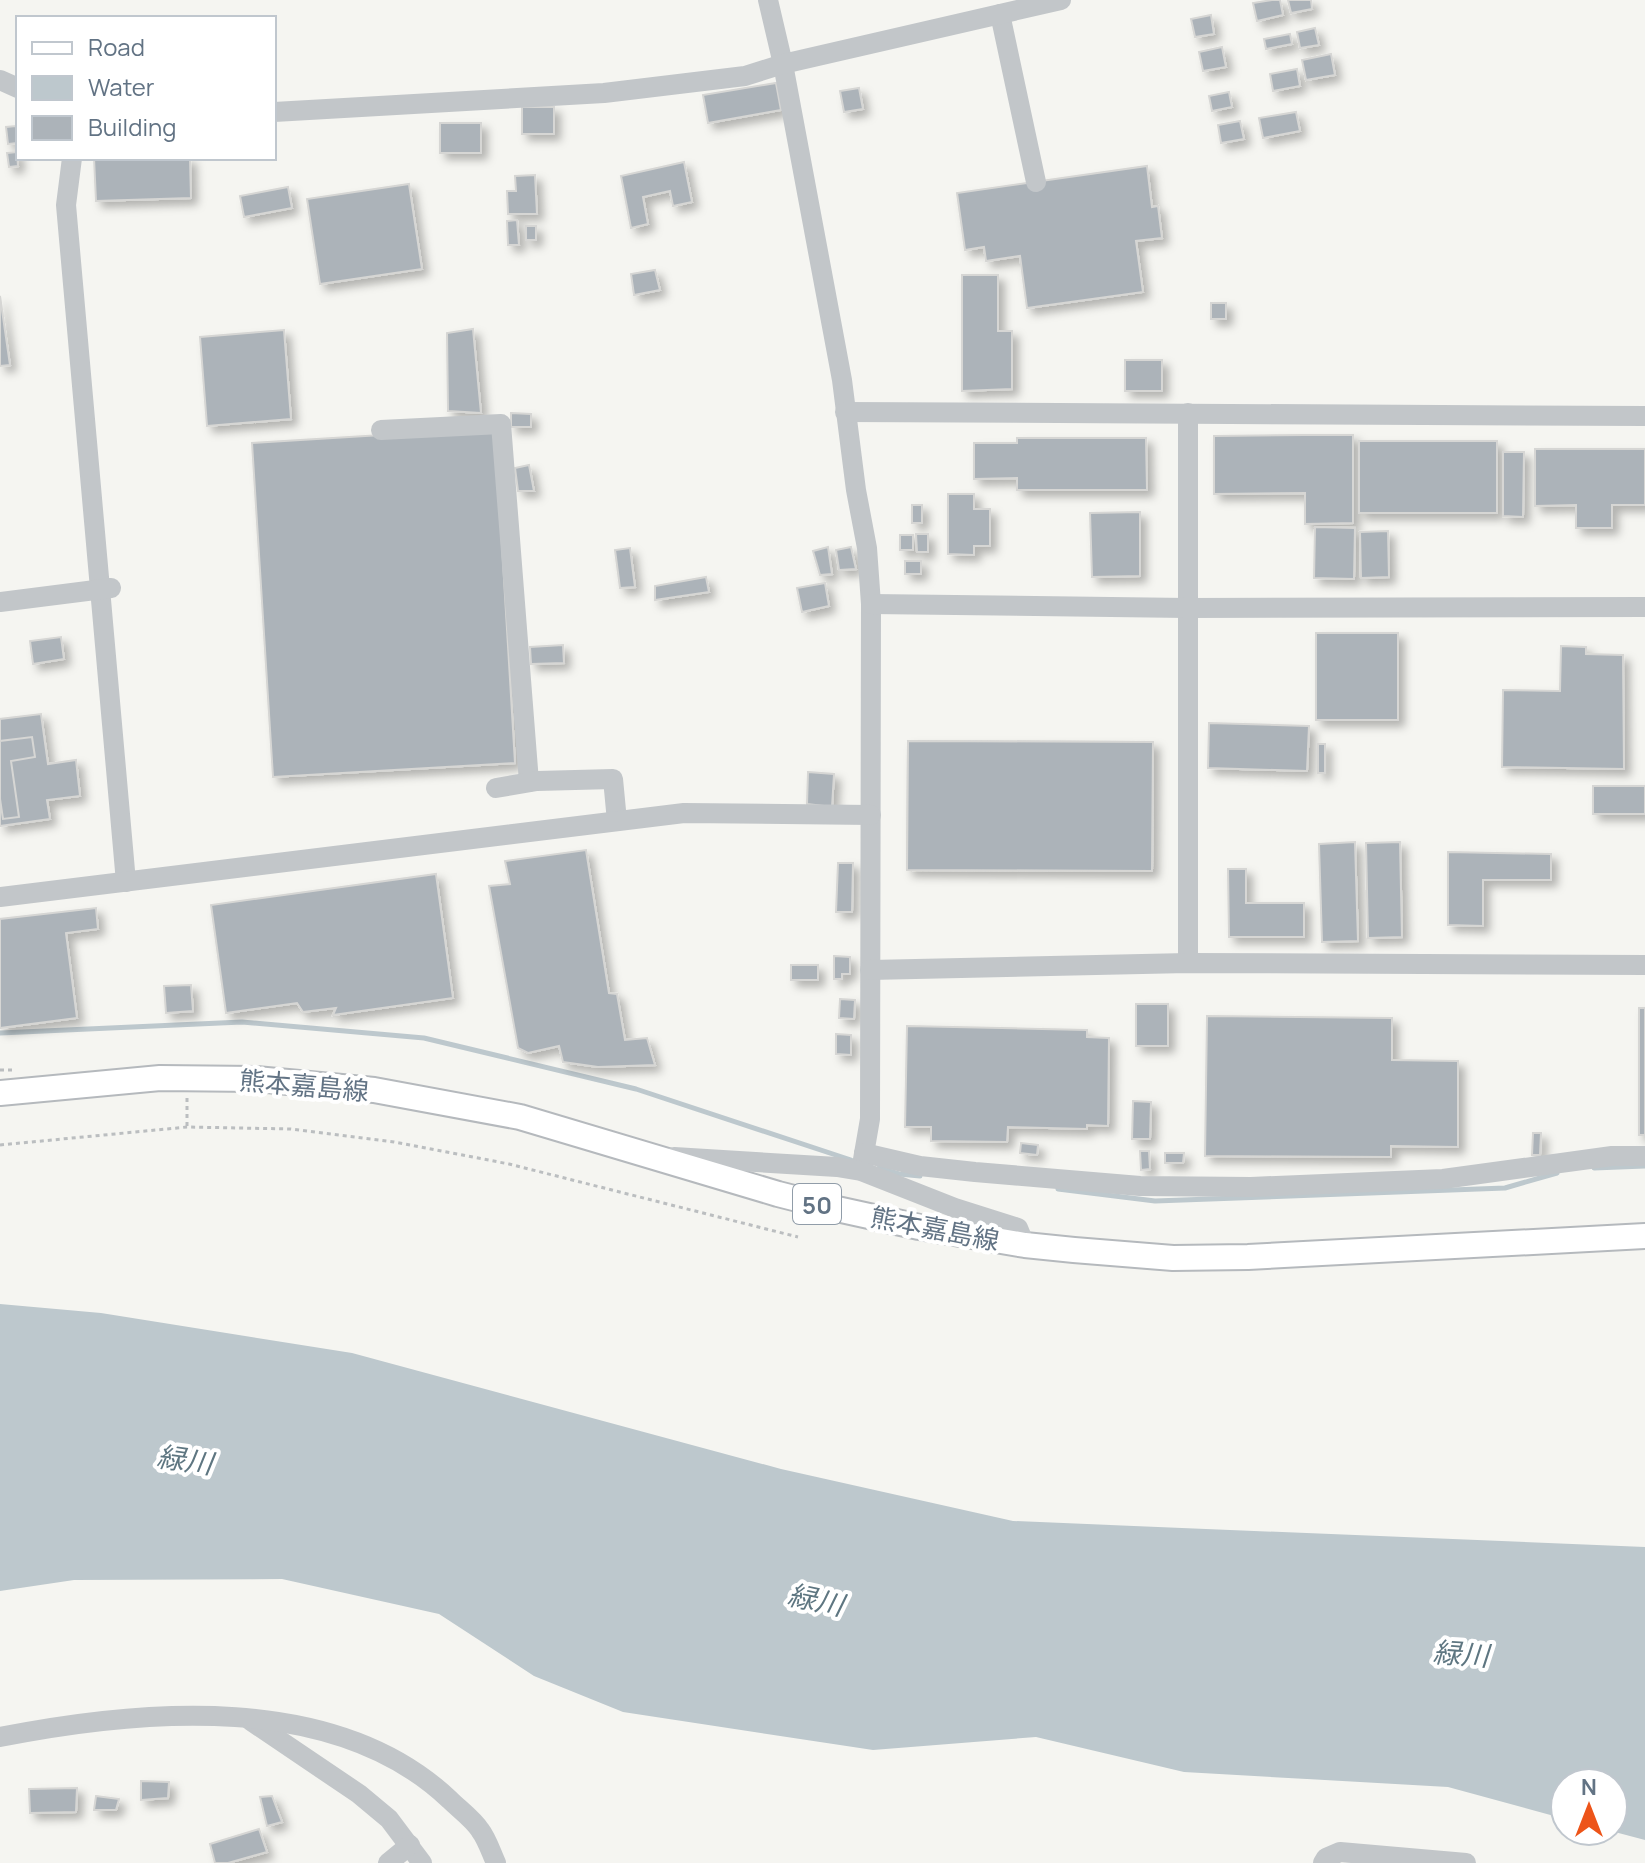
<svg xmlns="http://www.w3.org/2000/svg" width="1645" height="1863" font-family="Manrope,'Noto Sans JP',sans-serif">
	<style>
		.water { fill: #bdc8cd }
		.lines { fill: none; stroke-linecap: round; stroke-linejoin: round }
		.stream { stroke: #bdc8cd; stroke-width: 5 }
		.building { fill: #acb3b9; stroke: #d6d6d4; stroke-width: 2; filter: url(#shadow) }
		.major-casing { stroke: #b5b9bd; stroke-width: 28 }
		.path { stroke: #bbbec0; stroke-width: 3; stroke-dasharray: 4 4; stroke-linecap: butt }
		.minor { stroke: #c2c6c9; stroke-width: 20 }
		.major { stroke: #fff; stroke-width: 24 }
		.labels { text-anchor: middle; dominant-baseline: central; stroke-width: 8; stroke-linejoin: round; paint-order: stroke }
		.shield { fill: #fff; stroke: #919da9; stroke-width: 2 }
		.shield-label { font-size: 24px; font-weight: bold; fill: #627384 }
		.street-label { font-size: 26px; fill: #627384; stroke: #fff }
		.water-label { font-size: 28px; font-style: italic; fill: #5e7681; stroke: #fff }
	</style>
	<defs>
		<filter id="shadow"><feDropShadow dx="6" dy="6" stdDeviation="4" flood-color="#0004"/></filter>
	</defs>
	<rect width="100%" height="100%" fill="#f5f5f1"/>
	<polygon class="water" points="0,1304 101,1313 352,1353 781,1469 1013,1521 1645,1547 1645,1840 1611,1831 1613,1783 1565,1783 1565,1819 1448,1787 1184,1772 1036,1737 873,1750 623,1712 534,1676 439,1614 282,1579 74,1580 0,1591"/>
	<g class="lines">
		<g class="stream">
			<polyline points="0,1033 242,1022 424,1038 636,1089 851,1160"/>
			<polyline points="879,1168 899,1174 920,1176"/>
			<polyline points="1594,1168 1645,1166"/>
			<polyline points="1058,1189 1155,1201 1505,1188 1557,1173"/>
		</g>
	</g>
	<g class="building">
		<polygon points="1272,0 1280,0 1283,15 1257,21 1253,3"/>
		<polygon points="1288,0 1311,0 1312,9 1291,13"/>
		<polygon points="1211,15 1214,34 1195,37 1191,19"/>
		<polygon points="1315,28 1319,45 1300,48 1297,32"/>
		<polygon points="1290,34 1292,44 1266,49 1264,39"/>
		<polygon points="1222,47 1226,67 1203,71 1199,52"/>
		<polygon points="1331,54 1335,75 1306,80 1302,60"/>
		<polygon points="1297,69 1300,86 1273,91 1270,74"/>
		<polygon points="776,83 781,110 708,123 703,95"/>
		<polygon points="859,88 863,109 844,112 840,91"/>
		<polygon points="1229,92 1232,107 1212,111 1209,96"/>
		<rect x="522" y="107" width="32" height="27"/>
		<polygon points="1296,112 1300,131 1263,138 1259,118"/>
		<polygon points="1240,121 1244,139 1221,143 1218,125"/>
		<rect x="440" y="123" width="41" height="30"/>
		<polygon points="16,126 18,143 8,144 6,127"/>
		<polygon points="17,152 18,166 9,167 7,153"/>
		<polygon points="94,158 190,158 191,198 96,201"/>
		<polygon points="684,162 692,202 673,206 670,191 643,197 648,224 631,228 621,176"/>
		<polygon points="1147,166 1152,207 1158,206 1162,238 1136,241 1143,292 1027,308 1020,256 986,261 984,247 965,250 957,193"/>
		<polygon points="535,175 537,214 508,214 507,191 516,191 515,176"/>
		<polygon points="409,184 422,269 320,284 307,199"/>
		<polygon points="288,187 292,208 244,217 240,196"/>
		<polygon points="517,220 519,245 508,245 507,221"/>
		<rect x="526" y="226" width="10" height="14"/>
		<polygon points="655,270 660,290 634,295 631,274"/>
		<polygon points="962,275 998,275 998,331 1012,331 1012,389 962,391"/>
		<polygon points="0,296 10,365 0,366"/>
		<rect x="1211" y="303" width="15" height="16"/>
		<polygon points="473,329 481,413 448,411 447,333"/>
		<polygon points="284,330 291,419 207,426 200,337"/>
		<rect x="1125" y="360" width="37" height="31"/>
		<polygon points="511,413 531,414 531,427 511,427"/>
		<polygon points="495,428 515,763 273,777 252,443"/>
		<polygon points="1304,435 1353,435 1353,523 1305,524 1305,493 1214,494 1214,436"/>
		<polygon points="1017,438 1146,438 1147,490 1017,490 1017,478 974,479 974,443 1017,443"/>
		<rect x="1359" y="441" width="138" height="72"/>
		<polygon points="1535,449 1645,449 1645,505 1612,505 1612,528 1576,528 1576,505 1535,506"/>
		<polygon points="1503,452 1524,452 1523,517 1503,516"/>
		<polygon points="529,465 534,491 518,491 515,468"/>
		<polygon points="948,494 974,494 974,509 990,509 990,546 974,546 974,555 948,554"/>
		<rect x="912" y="505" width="10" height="18"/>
		<polygon points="1140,512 1140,576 1092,577 1090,513"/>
		<polygon points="1315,527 1355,528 1354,579 1314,578"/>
		<polygon points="1388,531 1389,577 1361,578 1360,532"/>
		<polygon points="916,534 928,534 928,552 917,552"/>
		<rect x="900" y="535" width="13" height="15"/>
		<polygon points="828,547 832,574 820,575 813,551"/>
		<polygon points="851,547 856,569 839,570 836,550"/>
		<polygon points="630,548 635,587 620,588 615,550"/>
		<rect x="905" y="561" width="16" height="13"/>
		<polygon points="706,577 709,592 655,600 655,586"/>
		<polygon points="825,583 829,606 802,612 797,588"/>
		<rect x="1316" y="633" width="82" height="87"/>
		<polygon points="61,637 64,659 33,664 30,641"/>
		<polygon points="563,645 564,663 531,664 530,647"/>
		<polygon points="1561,646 1586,647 1586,654 1623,655 1624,769 1502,767 1503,690 1560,691"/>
		<polygon points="41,714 48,764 76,760 80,796 47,800 50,819 0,826 0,719"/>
		<polygon points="1209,723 1309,726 1307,771 1208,768"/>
		<polygon points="32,737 35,757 11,761 19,817 3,819 0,799 0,741"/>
		<polygon points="908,741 1153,742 1152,871 907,870"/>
		<polygon points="908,741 1153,742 1152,871 907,870"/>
		<rect x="1318" y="744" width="7" height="29"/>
		<polygon points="808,772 834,774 832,807 807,804"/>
		<rect x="1593" y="786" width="52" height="28"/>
		<polygon points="1355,842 1358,941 1322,942 1319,844"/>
		<polygon points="1400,842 1402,937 1368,938 1366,843"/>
		<polygon points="586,850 609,993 617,994 625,1040 647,1038 655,1065 598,1067 563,1062 559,1046 528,1053 518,1048 489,886 510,884 505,861"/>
		<polygon points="1448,852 1551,854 1551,880 1483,880 1483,926 1448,925"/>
		<polygon points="838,863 853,863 852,912 836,912"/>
		<polygon points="1228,869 1246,869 1246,903 1304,903 1304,937 1229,937"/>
		<polygon points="436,874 453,998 333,1015 336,1008 303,1012 297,1003 226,1013 211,905"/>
		<polygon points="96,908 98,929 66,933 77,1018 0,1028 0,919"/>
		<polygon points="834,956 850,957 850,974 842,974 842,979 834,979"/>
		<rect x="791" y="965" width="27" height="15"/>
		<polygon points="191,985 193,1011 166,1013 164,986"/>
		<polygon points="840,999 855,1000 854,1019 839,1018"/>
		<rect x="1136" y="1004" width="32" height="42"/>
		<rect x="1639" y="1008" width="6" height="127"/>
		<polygon points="1207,1016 1392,1018 1392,1060 1458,1061 1458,1147 1391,1146 1391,1157 1205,1156"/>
		<polygon points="907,1026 1087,1030 1087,1037 1109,1038 1108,1126 1087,1125 1087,1129 1008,1127 1007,1142 931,1141 931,1127 905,1127"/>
		<polygon points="836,1034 851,1035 851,1055 836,1054"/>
		<polygon points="1133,1101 1151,1102 1150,1139 1132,1139"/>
		<polygon points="1533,1133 1541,1133 1540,1155 1532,1155"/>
		<polygon points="1021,1143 1038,1145 1037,1155 1020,1153"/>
		<polygon points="1140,1151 1149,1151 1150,1169 1141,1170"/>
		<polygon points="1165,1153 1184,1153 1183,1163 1165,1163"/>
		<polygon points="141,1781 169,1782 168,1798 141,1800"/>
		<polygon points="77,1788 76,1812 30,1813 29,1789"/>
		<polygon points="96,1796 119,1799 116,1810 94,1810"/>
		<polygon points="272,1796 282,1822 267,1826 260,1797"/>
		<polygon points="259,1829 267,1852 228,1863 215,1863 210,1844"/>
	</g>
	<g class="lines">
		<g class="major-casing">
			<polyline id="major" points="0,1093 160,1078 256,1079 374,1090 520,1117 778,1194 837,1209 919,1227 1025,1245 1074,1250 1173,1258 1248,1257 1645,1236"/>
		</g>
		<g class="path">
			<polyline points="0,1070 12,1070"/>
			<polyline points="187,1098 187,1126"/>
			<polyline points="0,1145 187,1127 291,1129 394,1142 509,1164 798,1237"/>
		</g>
		<g class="minor">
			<polyline points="768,0 783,64 842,380 856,490 867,548 871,604 870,1119 861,1171"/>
			<polyline points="1000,14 1036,182"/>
			<polyline points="0,80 18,88"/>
			<polyline points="274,112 604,93 745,76 783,64 1061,0"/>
			<polyline points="72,158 66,205 126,882"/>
			<polyline points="845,412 1645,416"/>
			<polyline points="1188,413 1188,963"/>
			<polyline points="381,430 501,424 529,782"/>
			<polyline points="0,602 111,588"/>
			<polyline points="871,604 1187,608 1645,607"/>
			<polyline points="496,788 537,781 613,779 617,821"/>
			<polyline points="0,897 684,813 871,815"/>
			<polyline points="870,970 1188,963 1645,965"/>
			<polyline points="864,1153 920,1166 975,1172 1140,1186 1251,1187 1443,1179 1612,1156 1645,1156"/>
			<polyline points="674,1157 837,1167 861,1171 955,1208 1018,1228 1025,1245"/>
			<polyline points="251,1721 359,1794 389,1819 422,1863"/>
			<path d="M0,1737C142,1709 336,1691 450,1800C459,1809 473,1819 480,1830C487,1839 491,1852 496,1863"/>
			<polyline points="388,1863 410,1845"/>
			<polyline points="1323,1863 1326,1858 1340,1852 1466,1863"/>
		</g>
		<use href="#major" class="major"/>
	</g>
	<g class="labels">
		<rect class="shield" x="793" y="1184" width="48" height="40" rx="6"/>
		<g class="shield-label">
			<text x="817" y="1204">50</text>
		</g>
		<g class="street-label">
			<text transform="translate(304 1085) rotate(5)">熊本嘉島線</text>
			<text transform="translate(935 1228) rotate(11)">熊本嘉島線</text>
		</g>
		<g class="water-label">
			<text transform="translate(185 1459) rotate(8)">緑川</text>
			<text transform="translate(816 1599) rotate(12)">緑川</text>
			<text transform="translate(1461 1653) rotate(4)">緑川</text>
		</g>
	</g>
	<rect x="16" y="16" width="260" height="144" fill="#ffffff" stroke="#c0c7ce" stroke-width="2"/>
	<rect x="32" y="42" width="40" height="12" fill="#ffffff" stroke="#c0c7ce" stroke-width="2"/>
	<text x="88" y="56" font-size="24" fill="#627384">Road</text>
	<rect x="32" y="76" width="40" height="24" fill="#bdc8cd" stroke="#c0c7ce" stroke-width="2"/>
	<text x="88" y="96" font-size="24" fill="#627384">Water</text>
	<rect x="32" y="116" width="40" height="24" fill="#acb3b9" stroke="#c0c7ce" stroke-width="2"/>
	<text x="88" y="136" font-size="24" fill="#627384">Building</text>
	<g transform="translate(1589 1807)"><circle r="38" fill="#ffffff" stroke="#c0c7ce" stroke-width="2"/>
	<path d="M0-6L14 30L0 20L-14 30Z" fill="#ed5419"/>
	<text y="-12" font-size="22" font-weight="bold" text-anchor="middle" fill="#627384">N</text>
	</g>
</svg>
